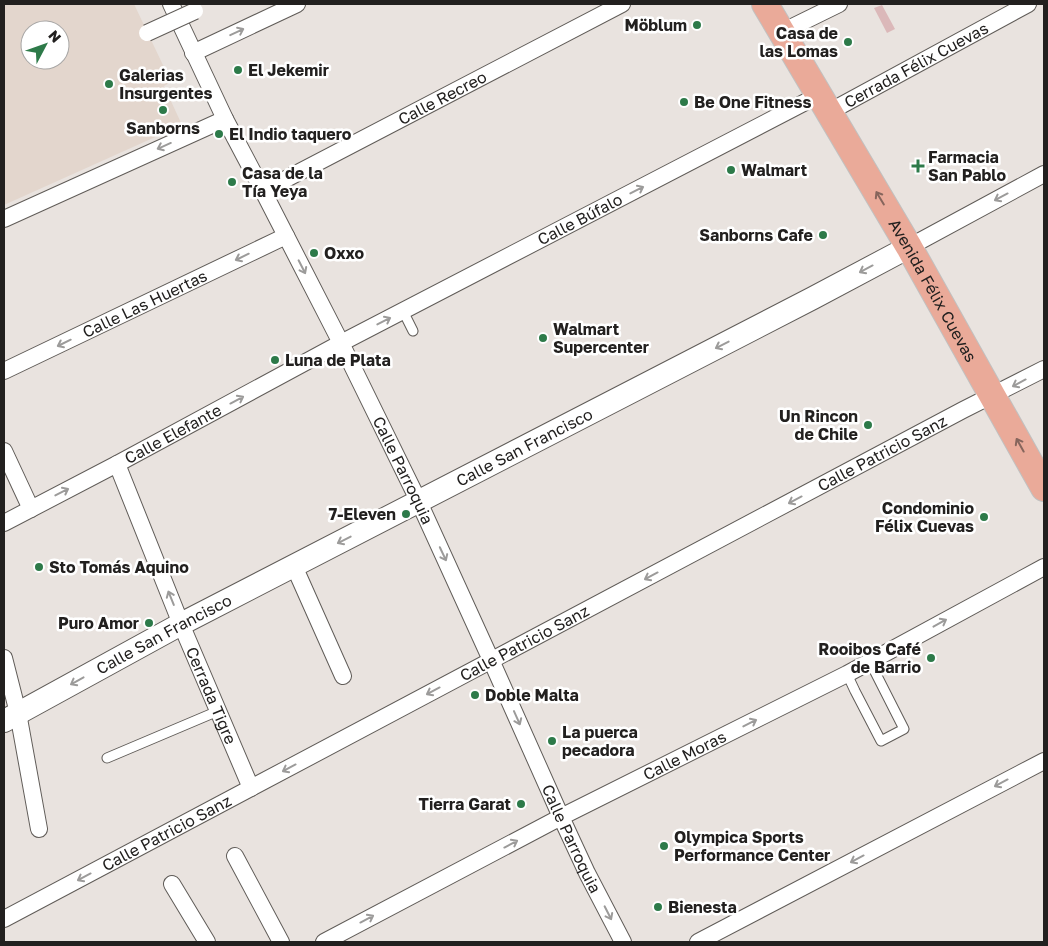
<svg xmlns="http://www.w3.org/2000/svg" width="1048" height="946" font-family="'Golos Text',sans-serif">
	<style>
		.built { fill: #e3d6cd; fill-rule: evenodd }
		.green { fill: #dbb8b9 }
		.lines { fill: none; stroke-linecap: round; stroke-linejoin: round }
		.lane-casing { stroke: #605c58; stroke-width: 11 }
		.street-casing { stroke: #605c58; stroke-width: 18 }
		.secondary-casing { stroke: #605c58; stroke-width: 24 }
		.primary-casing { stroke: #c1c1c0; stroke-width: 28 }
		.lane { stroke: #fff; stroke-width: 9 }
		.street { stroke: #fff; stroke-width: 16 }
		.secondary { stroke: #fff; stroke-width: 22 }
		.primary { stroke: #eaaa99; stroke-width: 26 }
		.street-bridge-casing { stroke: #605c58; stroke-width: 18; stroke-linecap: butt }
		.street-bridge { stroke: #fff; stroke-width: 16 }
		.oneway { stroke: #9c9b9a }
		.oneway2 { stroke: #86655c }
		.poi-dot { fill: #2d7a49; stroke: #fff; stroke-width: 2 }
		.labels { text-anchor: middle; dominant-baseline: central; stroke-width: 5; stroke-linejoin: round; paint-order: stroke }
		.poi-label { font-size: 16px; font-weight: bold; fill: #22201f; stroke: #fff; text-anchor: start }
		.street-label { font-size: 16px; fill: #22201f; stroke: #fff }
	</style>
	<rect width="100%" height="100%" fill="#e9e3df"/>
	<path class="built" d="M4,4H134L171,82L164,86L182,125L4,205ZM30,30H60V60H30Z"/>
	<polygon class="green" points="882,5 895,29 887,33 874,8"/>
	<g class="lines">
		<g class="lane-casing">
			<g id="lane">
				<polyline points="403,311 413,331"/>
				<polyline points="847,674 855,691 881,741 904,729 870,662"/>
				<polyline points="107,758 218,711"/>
			</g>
		</g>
		<g class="street-casing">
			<g id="street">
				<path id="s1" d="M171,4L225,119L263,191L341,343L419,502L491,660L561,817L587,873L623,942"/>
				<polyline points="782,32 839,4"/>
				<polyline points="193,53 297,4"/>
				<path id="s2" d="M829,112L1028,4"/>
				<path id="s3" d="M263,191L622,4"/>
				<polyline points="4,219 225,119"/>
				<polyline points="909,247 1044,174"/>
				<path id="s4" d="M4,371L286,236"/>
				<polyline points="4,451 31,509"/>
				<path id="s5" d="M117,464L181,624L251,788"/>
				<path id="s6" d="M4,523L117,464L341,343L819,95"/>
				<polyline points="294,566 343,676"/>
				<polyline points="4,658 18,713 39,829"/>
				<polyline points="235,856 281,942"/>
				<polyline points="172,884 207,942"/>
				<path id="s7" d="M4,919L963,410L1044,369"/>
				<path id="s8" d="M324,942L561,817L847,674L1044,567"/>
				<polyline points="698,942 1044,761"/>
			</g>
		</g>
		<g class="secondary-casing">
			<g id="secondary">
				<path id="s9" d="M4,721L181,624L813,298L909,247"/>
			</g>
		</g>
		<g class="primary-casing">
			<g id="primary">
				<path id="s10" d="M765,4L909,247L1044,488"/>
			</g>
		</g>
		<use href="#lane" class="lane"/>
		<use href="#street" class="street"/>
		<use href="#secondary" class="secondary"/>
		<use href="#primary" class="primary"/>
		<g class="street-bridge-casing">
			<polyline id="street-bridge" points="147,33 195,11"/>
		</g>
		<use href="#street-bridge" class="street-bridge"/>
	</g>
	<defs><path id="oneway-shaft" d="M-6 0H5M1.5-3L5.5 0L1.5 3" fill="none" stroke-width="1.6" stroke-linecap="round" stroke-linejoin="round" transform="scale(1.25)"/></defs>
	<g class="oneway">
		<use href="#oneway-shaft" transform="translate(237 32) rotate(-25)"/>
		<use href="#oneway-shaft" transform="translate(164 146) rotate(156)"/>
		<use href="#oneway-shaft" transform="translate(637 190) rotate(-27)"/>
		<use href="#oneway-shaft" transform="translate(1001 197) rotate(152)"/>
		<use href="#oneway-shaft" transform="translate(242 257) rotate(154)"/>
		<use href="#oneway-shaft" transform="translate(302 267) rotate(63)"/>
		<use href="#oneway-shaft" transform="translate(866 269) rotate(152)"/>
		<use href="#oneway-shaft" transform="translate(384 321) rotate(-27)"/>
		<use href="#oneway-shaft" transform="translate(64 343) rotate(154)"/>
		<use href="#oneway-shaft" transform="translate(722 345) rotate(153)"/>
		<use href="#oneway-shaft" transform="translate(1019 383) rotate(152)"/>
		<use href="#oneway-shaft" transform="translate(237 400) rotate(-28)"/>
		<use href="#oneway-shaft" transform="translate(62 492) rotate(-27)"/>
		<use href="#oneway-shaft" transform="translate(795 500) rotate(152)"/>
		<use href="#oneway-shaft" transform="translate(344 540) rotate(153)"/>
		<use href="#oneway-shaft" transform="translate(443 554) rotate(65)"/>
		<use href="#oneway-shaft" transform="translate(651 576) rotate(152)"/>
		<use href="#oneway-shaft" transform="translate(171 598) rotate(-112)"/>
		<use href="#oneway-shaft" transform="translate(940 623) rotate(-29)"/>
		<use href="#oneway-shaft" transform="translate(77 681) rotate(151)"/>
		<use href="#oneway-shaft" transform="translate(433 691) rotate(152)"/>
		<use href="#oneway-shaft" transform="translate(517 718) rotate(66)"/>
		<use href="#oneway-shaft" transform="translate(750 723) rotate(-27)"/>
		<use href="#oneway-shaft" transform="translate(289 768) rotate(152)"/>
		<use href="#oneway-shaft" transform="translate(1001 783) rotate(152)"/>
		<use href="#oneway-shaft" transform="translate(511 844) rotate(-28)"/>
		<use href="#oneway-shaft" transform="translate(857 859) rotate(152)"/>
		<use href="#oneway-shaft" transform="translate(84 877) rotate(152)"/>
		<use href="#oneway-shaft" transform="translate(608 913) rotate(63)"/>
		<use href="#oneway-shaft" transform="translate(367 919) rotate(-28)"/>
	</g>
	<g class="oneway2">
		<use href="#oneway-shaft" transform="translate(880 198) rotate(-121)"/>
		<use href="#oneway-shaft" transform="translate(1020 445) rotate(-119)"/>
	</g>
	<g class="poi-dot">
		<circle cx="697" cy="25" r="5"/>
		<circle cx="848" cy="42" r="5"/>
		<circle cx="238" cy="70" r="5"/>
		<circle cx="109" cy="84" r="5"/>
		<circle cx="684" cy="102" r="5"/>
		<circle cx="163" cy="110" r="5"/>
		<circle cx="219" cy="134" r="5"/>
		<path d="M915.5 158.5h5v5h5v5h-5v5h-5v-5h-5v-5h5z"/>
		<circle cx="731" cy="170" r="5"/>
		<circle cx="232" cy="182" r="5"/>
		<circle cx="823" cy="235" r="5"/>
		<circle cx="314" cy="253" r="5"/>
		<circle cx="543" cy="338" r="5"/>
		<circle cx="275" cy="360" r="5"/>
		<circle cx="868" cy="425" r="5"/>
		<circle cx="406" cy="514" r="5"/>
		<circle cx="984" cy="517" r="5"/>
		<circle cx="39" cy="567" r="5"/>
		<circle cx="149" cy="623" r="5"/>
		<circle cx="931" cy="658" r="5"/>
		<circle cx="475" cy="695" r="5"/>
		<circle cx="552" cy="741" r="5"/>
		<circle cx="521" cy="804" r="5"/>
		<circle cx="664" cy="846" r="5"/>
		<circle cx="658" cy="907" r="5"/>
	</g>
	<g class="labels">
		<g class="poi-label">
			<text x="687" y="25" text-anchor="end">Möblum</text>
			<text x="838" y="33" text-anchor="end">Casa de<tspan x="838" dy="18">las Lomas</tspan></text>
			<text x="248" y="70">El Jekemir</text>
			<text x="119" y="75">Galerias<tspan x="119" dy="18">Insurgentes</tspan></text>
			<text x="694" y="102">Be One Fitness</text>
			<text x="163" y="128" text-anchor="middle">Sanborns</text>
			<text x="229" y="134">El Indio taquero</text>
			<text x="928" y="157">Farmacia<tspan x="928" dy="18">San Pablo</tspan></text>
			<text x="741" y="170">Walmart</text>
			<text x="242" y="173">Casa de la<tspan x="242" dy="18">Tía Yeya</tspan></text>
			<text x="813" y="235" text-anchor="end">Sanborns Cafe</text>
			<text x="324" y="253">Oxxo</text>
			<text x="553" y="329">Walmart<tspan x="553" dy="18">Supercenter</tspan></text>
			<text x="285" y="360">Luna de Plata</text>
			<text x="858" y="416" text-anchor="end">Un Rincon<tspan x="858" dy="18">de Chile</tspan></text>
			<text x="974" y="508" text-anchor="end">Condominio<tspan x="974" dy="18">Félix Cuevas</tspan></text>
			<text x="396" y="514" text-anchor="end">7-Eleven</text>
			<text x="49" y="567">Sto Tomás Aquino</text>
			<text x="139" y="623" text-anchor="end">Puro Amor</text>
			<text x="921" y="649" text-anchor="end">Rooibos Café<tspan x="921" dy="18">de Barrio</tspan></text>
			<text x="485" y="695">Doble Malta</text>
			<text x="562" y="732">La puerca<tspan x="562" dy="18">pecadora</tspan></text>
			<text x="511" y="804" text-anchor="end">Tierra Garat</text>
			<text x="674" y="837">Olympica Sports<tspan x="674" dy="18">Performance Center</tspan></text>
			<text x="668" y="907">Bienesta</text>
		</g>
		<g class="street-label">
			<text stroke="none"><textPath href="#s2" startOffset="99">Cerrada Félix Cuevas</textPath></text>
			<text stroke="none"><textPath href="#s3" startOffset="202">Calle Recreo</textPath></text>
			<text stroke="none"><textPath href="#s6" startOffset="651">Calle Búfalo</textPath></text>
			<text stroke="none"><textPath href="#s10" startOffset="332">Avenida Félix Cuevas</textPath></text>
			<text stroke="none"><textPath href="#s4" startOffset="156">Calle Las Huertas</textPath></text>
			<text stroke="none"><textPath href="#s6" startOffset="191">Calle Elefante</textPath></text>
			<text stroke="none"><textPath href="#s9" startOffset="588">Calle San Francisco</textPath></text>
			<text stroke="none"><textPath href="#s7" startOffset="994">Calle Patricio Sanz</textPath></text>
			<text stroke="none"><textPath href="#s1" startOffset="521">Calle Parroquia</textPath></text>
			<text stroke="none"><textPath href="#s9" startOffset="182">Calle San Francisco</textPath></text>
			<text stroke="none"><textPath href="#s7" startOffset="589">Calle Patricio Sanz</textPath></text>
			<text stroke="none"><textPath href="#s5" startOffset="250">Cerrada Tigre</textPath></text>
			<text stroke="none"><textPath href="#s8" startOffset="406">Calle Moras</textPath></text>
			<text stroke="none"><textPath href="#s7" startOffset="184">Calle Patricio Sanz</textPath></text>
			<text stroke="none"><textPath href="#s1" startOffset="926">Calle Parroquia</textPath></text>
		</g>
	</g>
	<rect width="1048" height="946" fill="none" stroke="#22201f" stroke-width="10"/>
	<g transform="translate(45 45) rotate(49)"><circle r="24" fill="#ffffff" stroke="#a7a6a5"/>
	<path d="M0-4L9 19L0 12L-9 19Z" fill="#2d7a49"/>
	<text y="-8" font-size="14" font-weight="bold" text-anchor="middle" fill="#22201f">N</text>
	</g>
</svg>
